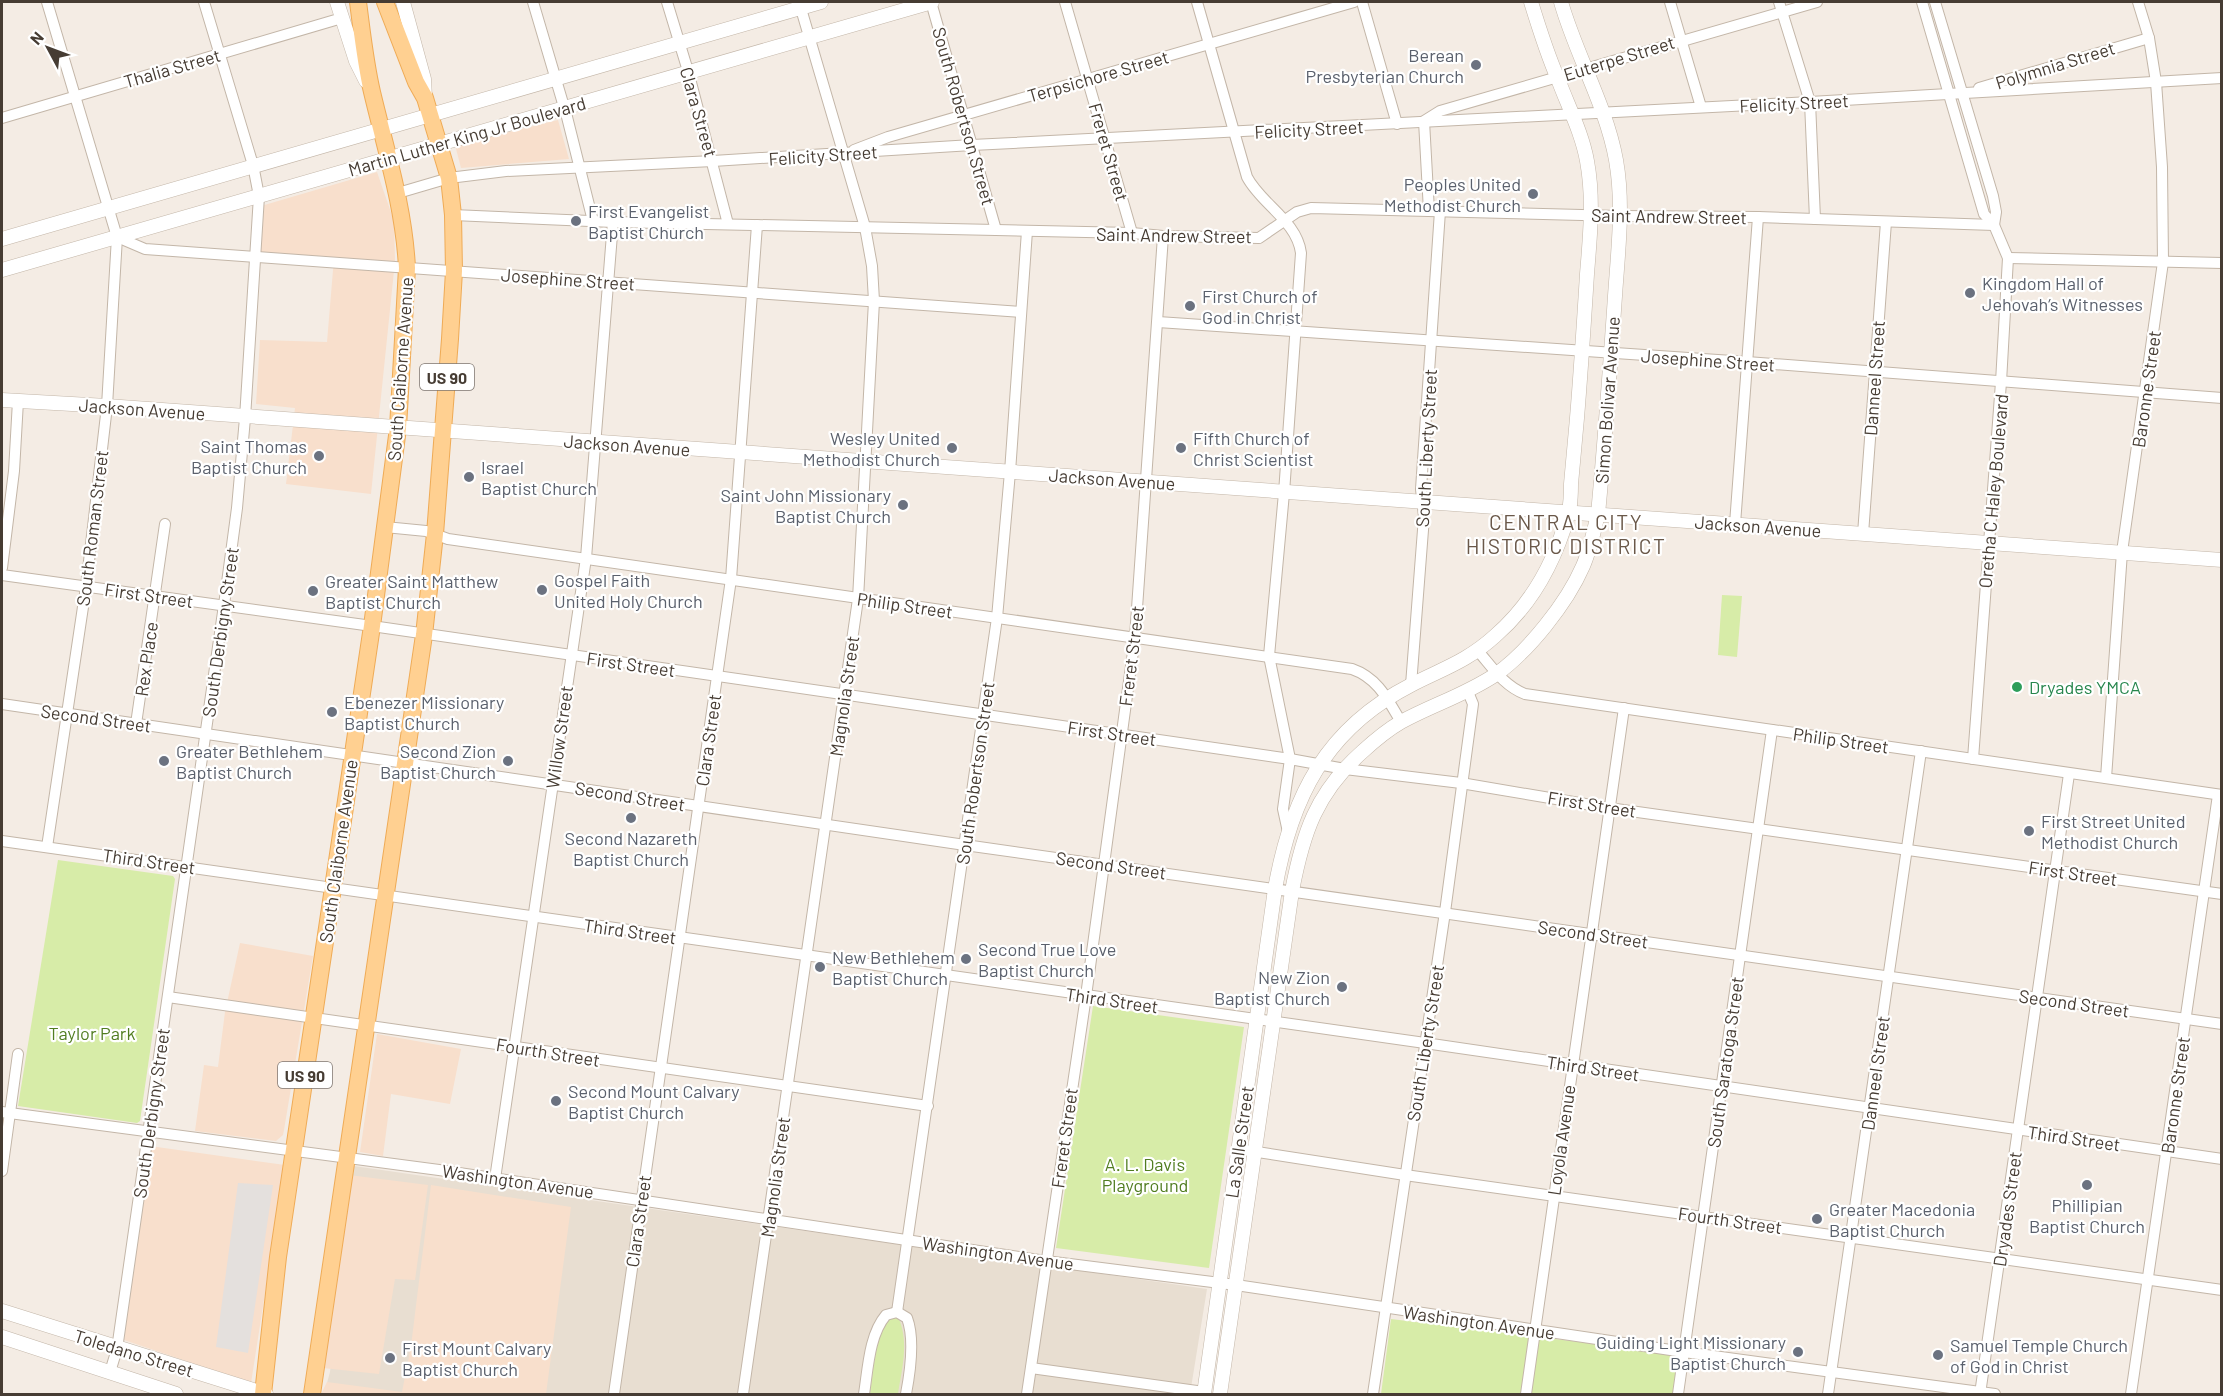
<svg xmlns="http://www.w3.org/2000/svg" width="2223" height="1396" font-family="Barlow,sans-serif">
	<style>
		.residential { fill: #e8ded1 }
		.commercial { fill: #f8dfcc }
		.green { fill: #d7eca8 }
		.parking { fill: #e4e0dd }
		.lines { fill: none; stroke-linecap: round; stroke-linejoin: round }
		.minor-casing { stroke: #c3b6a8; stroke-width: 12 }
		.tertiary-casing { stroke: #c3b6a8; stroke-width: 15 }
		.primary-casing { stroke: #efab56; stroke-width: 18 }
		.minor { stroke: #fff; stroke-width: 10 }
		.tertiary { stroke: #fff; stroke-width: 14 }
		.primary { stroke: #ffd091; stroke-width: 16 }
		.worship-dot { fill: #6b7280; stroke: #fff; stroke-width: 2 }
		.leisure-dot { fill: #2e9e5b; stroke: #fff; stroke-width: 2 }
		.labels { text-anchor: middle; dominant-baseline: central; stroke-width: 4.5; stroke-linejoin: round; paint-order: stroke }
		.shield { fill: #fff; stroke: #7e7670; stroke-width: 1.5 }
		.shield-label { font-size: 16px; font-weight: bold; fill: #463c33 }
		.worship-label { font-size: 18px; fill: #5b616d; stroke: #fff; text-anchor: start }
		.street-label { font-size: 18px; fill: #463c33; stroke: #fff }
		.leisure-label { font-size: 18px; fill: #27864d; stroke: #fff; text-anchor: start }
		.park-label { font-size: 18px; fill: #517d21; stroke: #fff }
		.quarter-label { font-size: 21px; letter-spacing: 1.5px; fill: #6a5849; stroke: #fff }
	</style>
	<rect width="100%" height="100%" fill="#f4ece4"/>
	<polygon class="residential" points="354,1166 1207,1289 1190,1394 324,1394 330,1372"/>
	<g class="commercial">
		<polygon points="558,120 569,159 461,168 455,145"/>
		<polygon points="377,172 394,221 395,261 371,494 286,484 295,408 256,404 260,340 327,342 334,258 260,252 261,206"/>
		<polygon points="240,943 313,956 284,1130 283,1135 276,1141 195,1131 204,1065 218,1067 225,1012"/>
		<polygon points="377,1034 461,1049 450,1104 391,1094 383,1156 360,1152"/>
		<polygon points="150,1146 285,1165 251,1383 124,1340"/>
		<polygon points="349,1175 428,1185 415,1280 395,1279 379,1374 323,1368"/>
		<polygon points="431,1185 571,1207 546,1394 321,1394 327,1382 402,1392 411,1346"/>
	</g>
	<g class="green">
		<polygon points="1722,595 1742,596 1737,657 1718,655"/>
		<polygon points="58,860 173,876 175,879 140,1121 137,1123 18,1106"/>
		<polygon points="1093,1006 1244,1027 1209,1268 1056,1248"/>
		<path d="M892,1317L899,1319C909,1343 902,1369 898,1394H870C874,1371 874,1334 892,1317Z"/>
		<polygon points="1391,1319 1678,1354 1673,1394 1381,1394"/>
	</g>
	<polygon class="parking" points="238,1183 273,1185 248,1353 216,1347"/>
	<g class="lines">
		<g class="minor-casing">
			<g id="minor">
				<polyline points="533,2 567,117 593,221"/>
				<polyline points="667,2 688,71 728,224"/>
				<polyline points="931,2 996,230"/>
				<polyline points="1065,2 1132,233"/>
				<path d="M1197,2L1247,177C1261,204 1297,221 1301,253L1284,493L1269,656L1290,759L1283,809L1288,832"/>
				<polyline points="1362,2 1397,124"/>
				<polyline points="1670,2 1701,107"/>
				<polyline points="1779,2 1810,102 1815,219"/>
				<polyline points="1922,2 1984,214 1994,225 2008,258 2001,382 1973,759"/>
				<polyline points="1935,2 1993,196 1996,212 1994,225"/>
				<polyline points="1979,88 2149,38"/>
				<polyline points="2,118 342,18"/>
				<polyline points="854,150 888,137 1354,2"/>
				<polyline points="398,193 449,178 506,171 713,161 972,145 1810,102 2222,78"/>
				<polyline points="1429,211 1424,121 1440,111 1817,2"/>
				<polyline points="453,215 613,222 996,230 1132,233 1163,236 1259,238 1297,212 1311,208 1620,216 1758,217 1994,225"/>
				<polyline points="117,237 145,249 1021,312"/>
				<polyline points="2008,258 2222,263"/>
				<polyline points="1158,322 1747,362 2222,398"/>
				<polyline points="1735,524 1758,217"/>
				<path d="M385,527L426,531L448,539L1352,669C1378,678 1388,700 1401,722"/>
				<polyline points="1863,534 1886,222"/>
				<polyline points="2,568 14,471 18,401"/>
				<polyline points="2,575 372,626 1290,759 1345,769 1461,783 1609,808 2222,894"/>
				<path d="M1478,651C1492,667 1504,686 1525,694L2222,795"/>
				<polyline points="1411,685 1424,517 1421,489 1440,211"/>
				<polyline points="2,704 965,845 2222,1024"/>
				<polyline points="136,724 165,524"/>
				<polyline points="2106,778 2122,552 2163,262 2162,167 2156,82 2149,38 2138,2"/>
				<polyline points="2,841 1425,1043 2222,1159"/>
				<polyline points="47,847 86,587 107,406 117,237 47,2"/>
				<polyline points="168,997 928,1106"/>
				<polyline points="2,1112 439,1170 1046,1261 1236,1285 1684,1352 1995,1394"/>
				<polyline points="1238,1149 1405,1175 2222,1290"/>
				<polyline points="2,1171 18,1054"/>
				<polyline points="495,1179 586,558 613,222"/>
				<polyline points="897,1312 997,618 1010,472 1027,231"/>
				<polyline points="1031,1368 1204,1392"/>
				<polyline points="110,1372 117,1349 224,605 237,508 245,418 259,196 253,165 204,2"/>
				<polyline points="614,1394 731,579 757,225"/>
				<polyline points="743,1394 858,599 874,301 872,266 865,227 799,2"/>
				<path d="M864,1394C868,1369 869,1335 886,1315L897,1312L907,1318C915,1339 910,1373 906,1394"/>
				<polyline points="1027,1394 1086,996 1135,637 1163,236"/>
				<polyline points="1373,1394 1445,912 1473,704 1468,692"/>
				<polyline points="1526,1394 1624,708"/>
				<polyline points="1678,1394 1772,730"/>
				<polyline points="1828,1394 1921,751"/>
				<polyline points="1980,1394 2069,774"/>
				<polyline points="2131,1394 2218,795"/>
			</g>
		</g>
		<g class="tertiary-casing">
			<g id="tertiary">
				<polyline points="337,2 356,61 366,81"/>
				<polyline points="403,2 424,79 425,98"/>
				<polyline points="2,239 821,2"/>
				<polyline points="2,270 932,2"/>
				<polyline points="2,400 107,406 2222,560"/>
				<polyline points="2,1311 266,1394"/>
				<polyline points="2,1337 176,1394"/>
				<path d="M1204,1394L1275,889C1291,798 1325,729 1411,685C1444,668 1466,662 1495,636C1532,604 1555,561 1568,515C1571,505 1571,494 1571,484C1573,462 1575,440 1577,418C1581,370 1584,322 1587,274C1590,237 1594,199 1587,161C1582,133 1568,106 1558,79C1547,54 1539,28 1531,2"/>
				<path d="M1220,1394L1292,891C1303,833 1316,793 1362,752C1374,741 1387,730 1401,722C1432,705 1465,695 1495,675C1528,652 1567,603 1583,566C1590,550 1594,531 1598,514C1605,441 1610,369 1615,296C1618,251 1624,205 1616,160C1606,105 1576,55 1561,2"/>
			</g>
		</g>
		<g class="primary-casing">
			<g id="primary">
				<path d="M263,1394L278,1257L372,626L398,428L407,268C404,207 386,151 372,92C365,62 362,32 358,2"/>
				<polyline points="312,1394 424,635 435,534 450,339 454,271 453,215 449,178 425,98 416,82 385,2"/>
			</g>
		</g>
		<use href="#minor" class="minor"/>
		<use href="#tertiary" class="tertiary"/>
		<use href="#primary" class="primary"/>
	</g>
	<g class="worship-dot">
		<circle cx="1476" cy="65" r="6"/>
		<circle cx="1533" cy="194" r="6"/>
		<circle cx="576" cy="221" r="6"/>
		<circle cx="1970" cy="293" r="6"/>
		<circle cx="1190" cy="306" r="6"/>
		<circle cx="952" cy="448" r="6"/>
		<circle cx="1181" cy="448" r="6"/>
		<circle cx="319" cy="456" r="6"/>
		<circle cx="469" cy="477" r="6"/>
		<circle cx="903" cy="505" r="6"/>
		<circle cx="542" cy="590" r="6"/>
		<circle cx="313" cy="591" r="6"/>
		<circle cx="332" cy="712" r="6"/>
		<circle cx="164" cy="761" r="6"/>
		<circle cx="508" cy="761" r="6"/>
		<circle cx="631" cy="818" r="6"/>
		<circle cx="2029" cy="831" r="6"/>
		<circle cx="966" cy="959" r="6"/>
		<circle cx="820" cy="967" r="6"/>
		<circle cx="1342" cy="987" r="6"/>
		<circle cx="556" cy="1101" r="6"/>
		<circle cx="2087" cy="1185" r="6"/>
		<circle cx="1817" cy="1219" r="6"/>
		<circle cx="1798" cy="1352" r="6"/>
		<circle cx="1938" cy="1355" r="6"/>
		<circle cx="390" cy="1358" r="6"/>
	</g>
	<circle class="leisure-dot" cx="2017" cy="687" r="6"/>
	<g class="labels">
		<g class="shield">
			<rect x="420" y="364" width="54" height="26" rx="4.5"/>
			<rect x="278" y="1062" width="54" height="26" rx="4.5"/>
		</g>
		<g class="shield-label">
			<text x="447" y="377">US 90</text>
			<text x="305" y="1075">US 90</text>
		</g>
		<g class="worship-label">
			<text x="1464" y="55" text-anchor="end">Berean<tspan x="1464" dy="21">Presbyterian Church</tspan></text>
			<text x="1521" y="184" text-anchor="end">Peoples United<tspan x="1521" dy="21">Methodist Church</tspan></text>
			<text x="588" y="211">First Evangelist<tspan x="588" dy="21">Baptist Church</tspan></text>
			<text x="1982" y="283">Kingdom Hall of<tspan x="1982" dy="21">Jehovah’s Witnesses</tspan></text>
			<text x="1202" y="296">First Church of<tspan x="1202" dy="21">God in Christ</tspan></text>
			<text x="940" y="438" text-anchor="end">Wesley United<tspan x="940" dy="21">Methodist Church</tspan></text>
			<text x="1193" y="438">Fifth Church of<tspan x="1193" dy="21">Christ Scientist</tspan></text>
			<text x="307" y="446" text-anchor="end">Saint Thomas<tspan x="307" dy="21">Baptist Church</tspan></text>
			<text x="481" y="467">Israel<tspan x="481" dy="21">Baptist Church</tspan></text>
			<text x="891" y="495" text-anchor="end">Saint John Missionary<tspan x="891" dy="21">Baptist Church</tspan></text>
			<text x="554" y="580">Gospel Faith<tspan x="554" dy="21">United Holy Church</tspan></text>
			<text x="325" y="581">Greater Saint Matthew<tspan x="325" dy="21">Baptist Church</tspan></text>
			<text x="344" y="702">Ebenezer Missionary<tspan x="344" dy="21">Baptist Church</tspan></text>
			<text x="176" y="751">Greater Bethlehem<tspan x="176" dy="21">Baptist Church</tspan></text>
			<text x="496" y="751" text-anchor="end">Second Zion<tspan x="496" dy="21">Baptist Church</tspan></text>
			<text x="2041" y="821">First Street United<tspan x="2041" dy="21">Methodist Church</tspan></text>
			<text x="631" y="838" text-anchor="middle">Second Nazareth<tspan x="631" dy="21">Baptist Church</tspan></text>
			<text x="978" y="949">Second True Love<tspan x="978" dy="21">Baptist Church</tspan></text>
			<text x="832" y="957">New Bethlehem<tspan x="832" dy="21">Baptist Church</tspan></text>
			<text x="1330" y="977" text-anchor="end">New Zion<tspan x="1330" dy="21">Baptist Church</tspan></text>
			<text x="568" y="1091">Second Mount Calvary<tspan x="568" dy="21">Baptist Church</tspan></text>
			<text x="2087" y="1205" text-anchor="middle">Phillipian<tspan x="2087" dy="21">Baptist Church</tspan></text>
			<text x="1829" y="1209">Greater Macedonia<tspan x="1829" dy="21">Baptist Church</tspan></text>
			<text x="1786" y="1342" text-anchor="end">Guiding Light Missionary<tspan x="1786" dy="21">Baptist Church</tspan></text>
			<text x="1950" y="1345">Samuel Temple Church<tspan x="1950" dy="21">of God in Christ</tspan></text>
			<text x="402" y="1348">First Mount Calvary<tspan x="402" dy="21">Baptist Church</tspan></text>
		</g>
		<g class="street-label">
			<text transform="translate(1619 58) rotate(-17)">Euterpe Street</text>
			<text transform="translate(2055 65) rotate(-17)">Polymnia Street</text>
			<text transform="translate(172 68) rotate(-16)">Thalia Street</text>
			<text transform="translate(1098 76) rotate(-16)">Terpsichore Street</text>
			<text transform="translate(1794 103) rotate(-3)">Felicity Street</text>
			<text transform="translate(699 112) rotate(74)">Clara Street</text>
			<text transform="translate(964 116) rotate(74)">South Robertson Street</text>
			<text transform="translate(1309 129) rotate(-3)">Felicity Street</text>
			<text transform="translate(467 136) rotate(-16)">Martin Luther King Jr Boulevard</text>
			<text transform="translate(1109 152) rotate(74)">Freret Street</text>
			<text transform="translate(823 155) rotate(-4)">Felicity Street</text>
			<text transform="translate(1669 216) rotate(1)">Saint Andrew Street</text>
			<text transform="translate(1174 235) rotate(1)">Saint Andrew Street</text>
			<text transform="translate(568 279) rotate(4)">Josephine Street</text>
			<text transform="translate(1708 360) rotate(4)">Josephine Street</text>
			<text transform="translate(400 369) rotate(-86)">South Claiborne Avenue</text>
			<text transform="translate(1874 378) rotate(-86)">Danneel Street</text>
			<text transform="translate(2146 389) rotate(-82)">Baronne Street</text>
			<text transform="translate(1607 400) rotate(-86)">Simon Bolivar Avenue</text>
			<text transform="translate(142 409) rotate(4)">Jackson Avenue</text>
			<text transform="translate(627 445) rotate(4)">Jackson Avenue</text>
			<text transform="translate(1426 448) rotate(-87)">South Liberty Street</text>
			<text transform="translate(1112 479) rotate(4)">Jackson Avenue</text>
			<text transform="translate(1993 491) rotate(-85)">Oretha C Haley Boulevard</text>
			<text transform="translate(1758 526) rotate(4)">Jackson Avenue</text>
			<text transform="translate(92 528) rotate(-83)">South Roman Street</text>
			<text transform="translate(149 595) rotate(8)">First Street</text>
			<text transform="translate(905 605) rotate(8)">Philip Street</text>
			<text transform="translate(220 632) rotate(-82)">South Derbigny Street</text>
			<text transform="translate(1131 656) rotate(-83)">Freret Street</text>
			<text transform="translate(146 659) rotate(-82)">Rex Place</text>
			<text transform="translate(631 664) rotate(8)">First Street</text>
			<text transform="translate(844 696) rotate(-82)">Magnolia Street</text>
			<text transform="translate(96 718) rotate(8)">Second Street</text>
			<text transform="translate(1112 733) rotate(8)">First Street</text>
			<text transform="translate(559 737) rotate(-82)">Willow Street</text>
			<text transform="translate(708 740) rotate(-82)">Clara Street</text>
			<text transform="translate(1841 740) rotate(8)">Philip Street</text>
			<text transform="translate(975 773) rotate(-82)">South Robertson Street</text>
			<text transform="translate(630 796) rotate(9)">Second Street</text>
			<text transform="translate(1592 804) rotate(9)">First Street</text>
			<text transform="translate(338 851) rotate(-82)">South Claiborne Avenue</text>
			<text transform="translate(149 861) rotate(8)">Third Street</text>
			<text transform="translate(1111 865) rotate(8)">Second Street</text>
			<text transform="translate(2073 873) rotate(8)">First Street</text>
			<text transform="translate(630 931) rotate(8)">Third Street</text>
			<text transform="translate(1593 934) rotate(8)">Second Street</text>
			<text transform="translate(1112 1000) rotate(8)">Third Street</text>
			<text transform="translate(2074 1003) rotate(8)">Second Street</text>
			<text transform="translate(1425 1043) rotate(-81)">South Liberty Street</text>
			<text transform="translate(548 1052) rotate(9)">Fourth Street</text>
			<text transform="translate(1725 1062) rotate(-82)">South Saratoga Street</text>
			<text transform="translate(1593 1068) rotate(8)">Third Street</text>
			<text transform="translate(1875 1073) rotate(-82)">Danneel Street</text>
			<text transform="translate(2175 1095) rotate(-82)">Baronne Street</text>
			<text transform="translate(151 1113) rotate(-82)">South Derbigny Street</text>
			<text transform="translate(1064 1138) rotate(-82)">Freret Street</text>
			<text transform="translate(2074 1138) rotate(8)">Third Street</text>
			<text transform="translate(1561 1140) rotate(-82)">Loyola Avenue</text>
			<text transform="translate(1239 1142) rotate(-82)">La Salle Street</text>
			<text transform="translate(775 1177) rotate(-82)">Magnolia Street</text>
			<text transform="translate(518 1181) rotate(8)">Washington Avenue</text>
			<text transform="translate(2007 1209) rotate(-82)">Dryades Street</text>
			<text transform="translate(1730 1220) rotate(8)">Fourth Street</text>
			<text transform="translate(638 1221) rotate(-82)">Clara Street</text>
			<text transform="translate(998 1253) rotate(8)">Washington Avenue</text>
			<text transform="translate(1479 1322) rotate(8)">Washington Avenue</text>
			<text transform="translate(134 1353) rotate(17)">Toledano Street</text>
		</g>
		<g class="leisure-label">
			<text x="2029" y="687">Dryades YMCA</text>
		</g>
		<g class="park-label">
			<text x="92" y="1033">Taylor Park</text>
			<text x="1145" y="1164">A. L. Davis<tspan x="1145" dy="21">Playground</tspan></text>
		</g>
		<g class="quarter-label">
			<text x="1566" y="521">CENTRAL CITY<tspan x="1566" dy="24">HISTORIC DISTRICT</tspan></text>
		</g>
	</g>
	<rect width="2223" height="1396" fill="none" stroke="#463c33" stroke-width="6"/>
	<g transform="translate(48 48) rotate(311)" stroke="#ffffff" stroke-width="4.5" paint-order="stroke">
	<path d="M0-4.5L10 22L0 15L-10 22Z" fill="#463c33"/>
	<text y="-9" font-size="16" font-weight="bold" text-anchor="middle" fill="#463c33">N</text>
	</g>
</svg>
